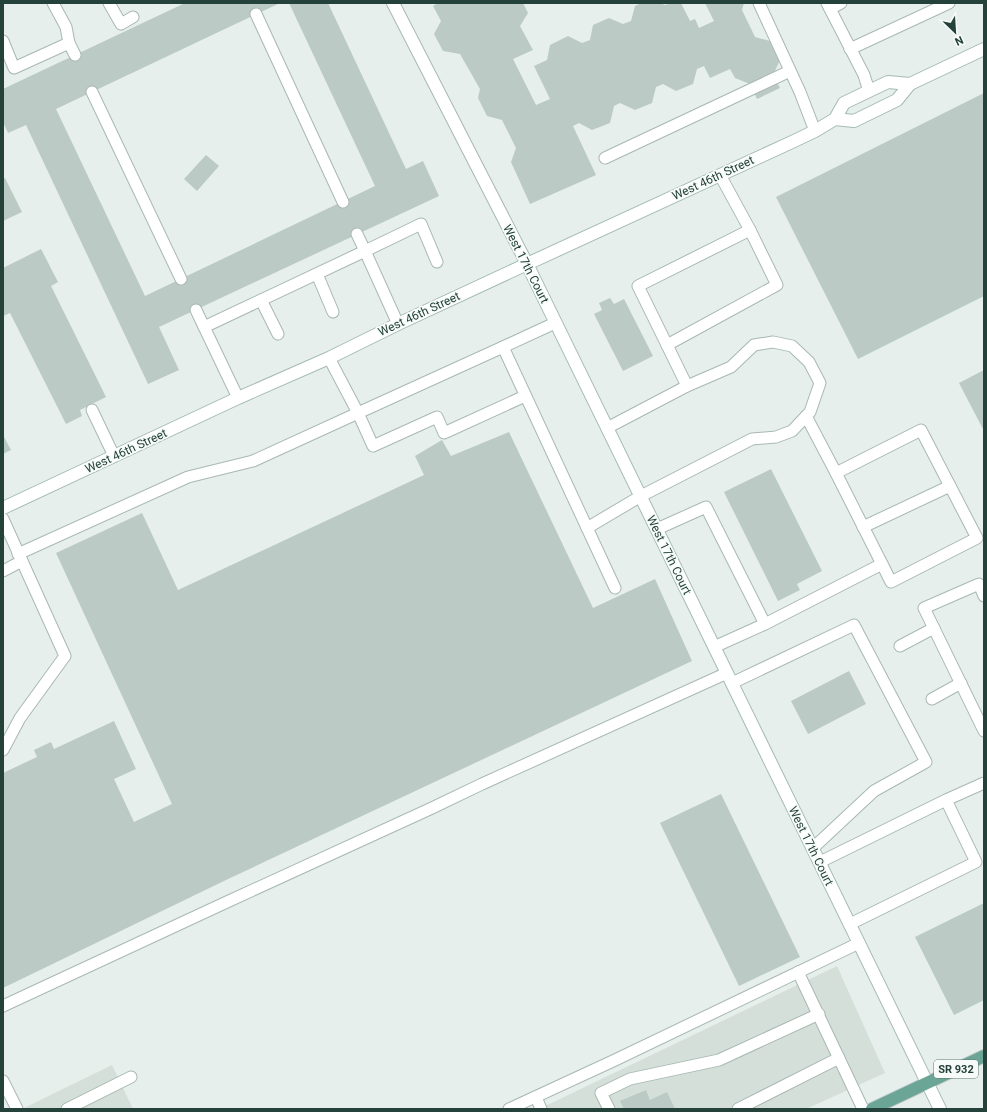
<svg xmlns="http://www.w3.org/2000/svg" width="987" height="1112" font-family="Roboto,sans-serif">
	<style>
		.built { fill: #d4dfda }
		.building { fill: #bbcac4 }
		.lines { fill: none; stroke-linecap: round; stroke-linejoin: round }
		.lane-casing { stroke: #a8b8b2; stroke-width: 13 }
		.street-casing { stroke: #a8b8b2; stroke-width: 14 }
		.secondary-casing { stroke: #a4bbb3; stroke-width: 14 }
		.primary-casing { stroke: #c2cac8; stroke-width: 14 }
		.lane { stroke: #fff; stroke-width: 11 }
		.street { stroke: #fff; stroke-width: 12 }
		.secondary { stroke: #fff; stroke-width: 12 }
		.primary { stroke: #6aa596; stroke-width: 12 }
		.labels { text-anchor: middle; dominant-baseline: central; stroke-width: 3.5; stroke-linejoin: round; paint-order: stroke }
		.shield { fill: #f7fbf9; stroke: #637a73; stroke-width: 1 }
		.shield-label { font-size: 11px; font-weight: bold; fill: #24423a }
		.street-label { font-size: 12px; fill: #24423a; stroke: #f7fbf9 }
	</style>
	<rect width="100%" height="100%" fill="#e6efeb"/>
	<g class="built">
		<polygon points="837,966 885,1073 806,1109 539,1109"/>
		<polygon points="112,1065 133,1109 22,1109"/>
	</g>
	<g class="building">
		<polygon points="185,3 280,3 56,109 145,296 375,186 289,3 328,3 406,169 423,161 439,196 159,327 179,370 148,384 26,125 8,133 3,122 3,89"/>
		<polygon points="438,3 523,3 528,13 520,26 533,50 513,59 536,105 550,99 534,66 547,60 550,45 568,36 582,43 590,40 593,25 609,18 623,24 631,21 635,6 641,3 660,3 665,5 671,3 681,3 690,21 695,19 699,28 714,21 705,3 744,3 742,10 755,37 770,41 780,60 773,75 780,88 757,99 750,84 735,78 730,69 710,78 704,66 697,69 693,84 676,91 663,84 656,87 652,103 635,110 620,103 614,106 610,123 592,130 579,123 573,126 596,175 530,204 511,162 516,148 502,120 487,116 478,98 480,89 460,54 443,51 434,34 441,21 433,6"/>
		<polygon points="984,93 984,296 858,359 776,197"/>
		<polygon points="206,155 219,166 197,191 184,179"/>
		<polygon points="5,178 22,212 3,221 3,179"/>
		<polygon points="41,249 58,282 51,286 106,397 80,410 82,416 66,424 10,313 3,316 3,268"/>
		<polygon points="610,298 614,304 624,299 653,356 623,371 594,314 602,310 599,303"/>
		<polygon points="984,370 984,431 959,383"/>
		<polygon points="509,432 593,608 655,579 692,661 226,880 3,988 3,773 37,757 34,750 51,742 54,749 114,721 136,769 114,779 134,822 172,804 56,553 142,513 178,590 424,475 415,456 442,440 451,456"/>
		<polygon points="3,435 11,450 3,454"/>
		<polygon points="771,469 822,571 797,584 800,590 778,601 724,492"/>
		<polygon points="849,671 866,704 808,734 791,701"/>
		<polygon points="721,794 800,957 739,986 660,823"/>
		<polygon points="984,903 984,1000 954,1015 915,937"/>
		<polygon points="646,1090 650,1100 667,1092 675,1109 624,1109 620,1101"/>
	</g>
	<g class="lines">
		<g class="lane-casing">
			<g id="lane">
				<polyline points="109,3 121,24 133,17"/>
				<polyline points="759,3 800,92 815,131"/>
				<polyline points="827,3 864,75 869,91"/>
				<polyline points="830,9 841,3"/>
				<polyline points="256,14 343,202"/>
				<polyline points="3,41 14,68 69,43 66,27 53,3"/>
				<polyline points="69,43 75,55"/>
				<polyline points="850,49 949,3"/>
				<polyline points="92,92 181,279"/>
				<polyline points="605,158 790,71"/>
				<polyline points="357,234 365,251 421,224 437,262"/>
				<polyline points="317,274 333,312"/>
				<polyline points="261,300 278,334"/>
				<polyline points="196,310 238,398"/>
				<polyline points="555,323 503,347 615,588"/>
				<polyline points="204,327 365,251 398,324"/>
				<polyline points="667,345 638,286 750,230"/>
				<polyline points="329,358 358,413 503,347"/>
				<polyline points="687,386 667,345 777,285 750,230 720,175"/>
				<polyline points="92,410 114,456"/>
				<polyline points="836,473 882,564"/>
				<polyline points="3,519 65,656 20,718 3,750"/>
				<polyline points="863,527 950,486"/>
				<polyline points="587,528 641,496 752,439 776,437 792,431 810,412 820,383 809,362 792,346 773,342 754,345 731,367 687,386 607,428"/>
				<polyline points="657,529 706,507 765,624 714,647"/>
				<polyline points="18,554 188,477 253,461 358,413 373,446 437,417 444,433 525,396"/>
				<polyline points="3,571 22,561"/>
				<polyline points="984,596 979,584 924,608 984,731"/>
				<polyline points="765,624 882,564 891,582 977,538 921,430 836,473 806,416"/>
				<polyline points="900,646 934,628"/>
				<polyline points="732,683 854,625 926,762 874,791 813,848"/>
				<polyline points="932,699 961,683"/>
				<polyline points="946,800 984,783"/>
				<polyline points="820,862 946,800 976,862 850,924"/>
				<polyline points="798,972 863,1109"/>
				<polyline points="3,1006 229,901 432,808 482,784 727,673"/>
				<polyline points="3,1081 17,1109"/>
				<polyline points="536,1097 541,1109"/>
				<polyline points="67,1109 131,1077"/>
				<polyline points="509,1109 613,1061 859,943"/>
				<polyline points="609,1109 601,1093 630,1079 719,1060 819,1014"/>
				<polyline points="738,1109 839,1058"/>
			</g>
		</g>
		<g class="street-casing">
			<polyline id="street" points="393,3 527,264"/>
		</g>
		<g class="secondary-casing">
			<g id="secondary">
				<polyline points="835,119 854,121 897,100 910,84 984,49"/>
				<polyline points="527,264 940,1109"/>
				<polyline points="3,508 238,398 329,358 398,324 527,264 792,142 815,131 835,119 844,103 869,91 888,82 910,84"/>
			</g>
		</g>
		<g class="primary-casing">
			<polyline id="primary" points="872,1109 984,1056"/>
		</g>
		<use href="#lane" class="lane"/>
		<use href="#street" class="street"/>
		<use href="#secondary" class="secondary"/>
		<use href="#primary" class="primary"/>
	</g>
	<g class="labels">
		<rect class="shield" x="934" y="1060" width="44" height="18" rx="3"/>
		<g class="shield-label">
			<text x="956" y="1069">SR 932</text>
		</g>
		<g class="street-label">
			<text transform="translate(713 178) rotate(-25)">West 46th Street</text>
			<text transform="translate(526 264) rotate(63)">West 17th Court</text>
			<text transform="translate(419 314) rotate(-25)">West 46th Street</text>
			<text transform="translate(126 451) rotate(-25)">West 46th Street</text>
			<text transform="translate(669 555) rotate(64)">West 17th Court</text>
			<text transform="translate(811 846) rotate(64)">West 17th Court</text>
		</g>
	</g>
	<rect width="987" height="1112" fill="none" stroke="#24423a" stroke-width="8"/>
	<g transform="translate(955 32) rotate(155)" stroke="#f7fbf9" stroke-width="3" paint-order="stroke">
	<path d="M0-3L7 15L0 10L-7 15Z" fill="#24423a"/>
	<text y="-6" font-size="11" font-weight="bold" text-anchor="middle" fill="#24423a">N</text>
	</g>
</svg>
